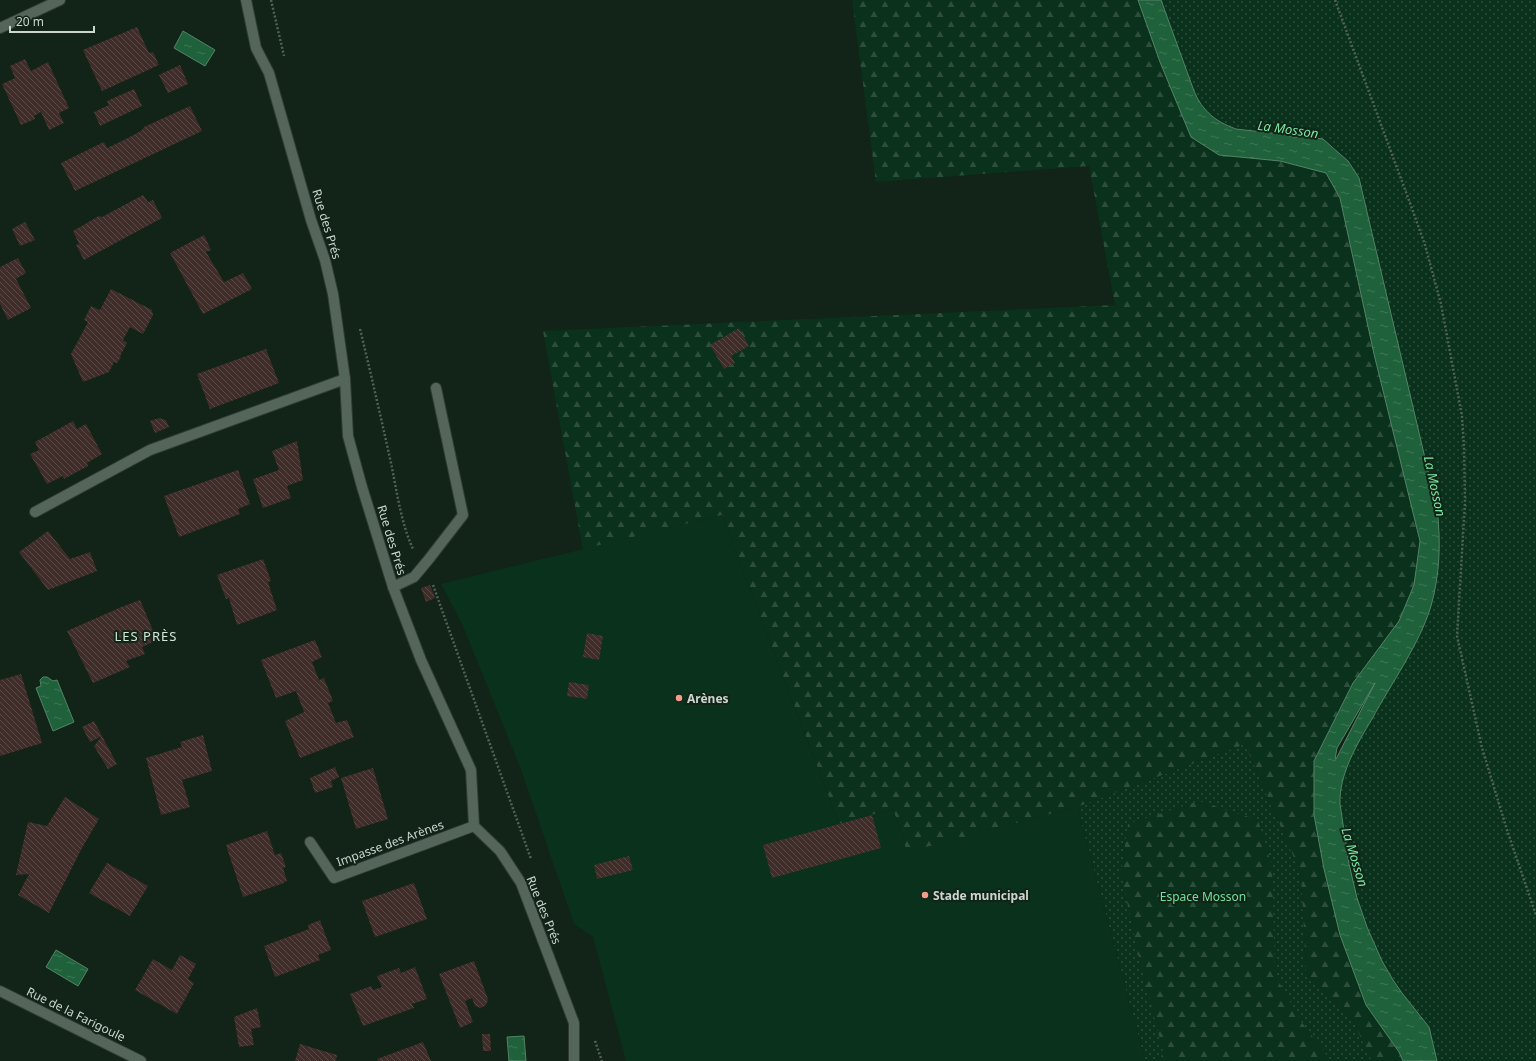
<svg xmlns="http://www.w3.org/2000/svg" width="1536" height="1061" font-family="'Noto Sans',sans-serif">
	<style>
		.grass { fill: url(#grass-dots) }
		.forest { fill: url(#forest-firs) }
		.pitch { fill: #09311b }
		.water { fill: url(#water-ripples); stroke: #538467; fill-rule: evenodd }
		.building { fill: url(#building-back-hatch) }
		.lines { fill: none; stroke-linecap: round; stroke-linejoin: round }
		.minor-casing { stroke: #313c34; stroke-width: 12 }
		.path { stroke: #526157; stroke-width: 2.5; stroke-dasharray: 2 2; stroke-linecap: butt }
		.minor { stroke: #536659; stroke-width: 10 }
		.poi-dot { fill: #f49d8b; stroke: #122318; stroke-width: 1.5 }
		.labels { text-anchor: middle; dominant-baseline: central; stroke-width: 4; stroke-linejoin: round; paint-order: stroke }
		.street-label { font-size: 12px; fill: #cbd6ce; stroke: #122318 }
		.poi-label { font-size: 12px; font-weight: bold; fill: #cbd6ce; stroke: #122318; text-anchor: start }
		.park-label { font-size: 12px; fill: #70e19b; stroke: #122318 }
		.water-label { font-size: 13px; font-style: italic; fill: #78e9a2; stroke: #122318 }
		.neighbourhood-label { font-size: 13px; letter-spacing: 1px; fill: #d2e8d8; stroke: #122318 }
	</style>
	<defs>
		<pattern id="grass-dots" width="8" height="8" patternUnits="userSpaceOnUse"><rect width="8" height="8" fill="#09311b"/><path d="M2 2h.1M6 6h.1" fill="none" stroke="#2c4e3b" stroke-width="1.8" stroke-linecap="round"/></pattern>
		<pattern id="forest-firs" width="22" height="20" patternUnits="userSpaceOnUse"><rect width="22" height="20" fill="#09311b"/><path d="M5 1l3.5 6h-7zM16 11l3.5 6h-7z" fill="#2c4e3b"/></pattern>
		<pattern id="water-ripples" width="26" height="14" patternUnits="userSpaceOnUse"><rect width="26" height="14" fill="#1f613b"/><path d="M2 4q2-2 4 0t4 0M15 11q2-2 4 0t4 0" fill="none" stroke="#3e7756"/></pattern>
		<pattern id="building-back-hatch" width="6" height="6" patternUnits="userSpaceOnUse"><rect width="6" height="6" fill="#402c28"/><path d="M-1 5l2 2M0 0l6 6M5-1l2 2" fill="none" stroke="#5a4a46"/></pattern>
	</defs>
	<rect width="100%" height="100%" fill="#122318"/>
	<g class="grass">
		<path d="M1161,0H1536V1061H1437L1429,1027L1402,993L1393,980L1382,961L1367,927L1357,898L1349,864L1340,804C1339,774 1357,744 1372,719C1389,687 1410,656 1424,623C1440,586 1439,548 1437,509L1359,178C1351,165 1342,152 1329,143C1321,138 1309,137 1300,136C1258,132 1213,136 1194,91Z"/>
		<polygon points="1245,744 1301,874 1306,973 1353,1021 1372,1061 1145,1061 1077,807"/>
	</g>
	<g class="forest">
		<polygon points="852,0 1138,0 1160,62 1219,155 1280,161 1326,173 1340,198 1374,354 1420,541 1414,585 1399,621 1353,683 1314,761 1324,869 1340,935 1366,1005 1399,1052 1403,1061 1372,1061 1353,1021 1306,973 1301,874 1245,744 1077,807 907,853 893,809 839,824 722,515 583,550 543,331 1115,305 1089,166 876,182"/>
		<polygon points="1199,801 1258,820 1272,867 1275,975 1300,1020 1331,1061 1160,1061 1163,1051 1137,950 1121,873 1128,824"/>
	</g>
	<polygon class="pitch" points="722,515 839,824 893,809 907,852 1077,807 1145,1061 626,1061 593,937 574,924 520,767 462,624 441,584"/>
	<g class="water">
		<path d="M1138,0H1161L1194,91C1202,111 1216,122 1236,129L1323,139L1348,161L1359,178L1437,509C1441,541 1440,574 1431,606C1420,643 1391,684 1372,719C1357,744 1339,774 1340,804L1349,864L1357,898L1367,927L1382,961L1393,980L1402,993L1429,1027L1437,1061H1403L1399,1052L1366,1005L1340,935L1324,869L1314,815V761L1353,683L1399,621L1414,585L1420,541L1374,354L1340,198L1326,173L1280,161L1219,155L1191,137L1160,62ZM1375,683L1336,759H1335L1337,748Z"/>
		<polygon points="183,31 215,50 205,66 174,48"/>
		<polygon points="43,677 47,677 53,681 57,680 74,722 53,731 36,688 41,686 40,680"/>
		<polygon points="56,950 88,969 78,986 46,967"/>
		<polygon points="524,1036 526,1061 509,1061 507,1037"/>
	</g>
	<g class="building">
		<polygon points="137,27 149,53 153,52 159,65 102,91 83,50"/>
		<polygon points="25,59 31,71 48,62 69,108 59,113 64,123 49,130 41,112 34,116 35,119 21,125 2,84 15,78 10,66"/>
		<polygon points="180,65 188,84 168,93 159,75"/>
		<polygon points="134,89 142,106 100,126 94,112 109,105 107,101"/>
		<polygon points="190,106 202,131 75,191 61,163 104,142 107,148 122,141 141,131 144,127"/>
		<polygon points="143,195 148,202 153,200 162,218 84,260 76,245 79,244 73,231 99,216 102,217"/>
		<polygon points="25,222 35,240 20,246 12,229"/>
		<polygon points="204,235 211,250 206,252 224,282 243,273 252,289 203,314 170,253"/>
		<polygon points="18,258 26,273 16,279 31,308 8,320 0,304 0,267"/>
		<polygon points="111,289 152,310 153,315 143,334 130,327 123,340 127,343 120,356 121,357 117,363 114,362 109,372 83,382 71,354 88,322 84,320 91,306 100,310"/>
		<polygon points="739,328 749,346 731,356 735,363 724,369 710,345"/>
		<polygon points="266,349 279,383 210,409 197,374"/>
		<polygon points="159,418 166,420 169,427 155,433 150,421"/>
		<polygon points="73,421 77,429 86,424 102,454 87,463 88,466 64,479 63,476 47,484 30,454 39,450 35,442"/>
		<polygon points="297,441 303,480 287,486 291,498 263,508 253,479 279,470 272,451"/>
		<polygon points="238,470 250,504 238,509 240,514 179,537 164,496"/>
		<polygon points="48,531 70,559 90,552 97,571 48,590 19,552"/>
		<polygon points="263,559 271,581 268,582 277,610 237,625 229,598 226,599 217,575"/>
		<polygon points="430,585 435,598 426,602 421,588"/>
		<polygon points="140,600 157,640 142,647 145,654 126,661 130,667 93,683 67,631 119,608"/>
		<polygon points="587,633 603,636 599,660 583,657"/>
		<polygon points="315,640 322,657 312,662 319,680 324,678 333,701 328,703 336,723 347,720 354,737 300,758 285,721 304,712 296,691 276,698 261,660"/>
		<polygon points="21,674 42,743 0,756 0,680"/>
		<polygon points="569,682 589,685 587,699 567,696"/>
		<polygon points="94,721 117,764 108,769 94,746 102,736 90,742 82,727"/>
		<polygon points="203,735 212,771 182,780 190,807 161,815 146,758 182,747 180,742"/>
		<polygon points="335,767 339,777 331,781 333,787 315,793 310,778"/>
		<polygon points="373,768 388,819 356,829 341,778"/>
		<polygon points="65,797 99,819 82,848 49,913 18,895 29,874 16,875 28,822 47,826"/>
		<polygon points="872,815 881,848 772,878 763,845"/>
		<polygon points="267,831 275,855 281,853 286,867 283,868 287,881 284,882 284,883 243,897 226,845"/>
		<polygon points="629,856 633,870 597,879 594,865"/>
		<polygon points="107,863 148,886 130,916 89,893"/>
		<polygon points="414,883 427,919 375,937 362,901"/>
		<polygon points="320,920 331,950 318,955 320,960 275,977 264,946 309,929 308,925"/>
		<polygon points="180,955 196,964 188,979 194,983 177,1014 135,990 153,959 172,970"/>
		<polygon points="474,961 488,999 487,1003 485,1006 481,1008 475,1006 472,998 465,1001 473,1022 460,1028 439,974"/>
		<polygon points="415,967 427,999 412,1004 414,1008 363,1026 350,994 371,986 373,990 382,987 377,976 399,968 401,973"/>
		<polygon points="257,1008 261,1027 251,1029 254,1045 239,1047 234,1017"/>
		<polygon points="482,1034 490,1034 491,1051 483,1051"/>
		<polygon points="423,1042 431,1061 378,1061 377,1059"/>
		<polygon points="300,1044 337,1055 336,1061 295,1061"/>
	</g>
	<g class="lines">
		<g class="minor-casing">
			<g id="minor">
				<polyline points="246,0 256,48 269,73 311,220 325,260 333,294 345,379 348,436 362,487 393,587 421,660 471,770 474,826 500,851 521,883 574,1023 574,1061"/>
				<polyline points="0,28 60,0"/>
				<polyline points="35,512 150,450 345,379"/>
				<polyline points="393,587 414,577 429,559 463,515 436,388"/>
				<polyline points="310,842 334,878 474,826"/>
				<polyline points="0,991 141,1061"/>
			</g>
		</g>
		<g class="path">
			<polyline points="271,0 284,56"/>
			<polyline points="1335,0 1410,203 1425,245 1441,304 1462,416 1464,447 1465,502 1457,636 1482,748 1507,830 1536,915"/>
			<path d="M360,329C371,374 381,418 391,463C397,492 401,523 413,549"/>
			<polyline points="433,585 531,859"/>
			<polyline points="595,1041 602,1061"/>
		</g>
		<use href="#minor" class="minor"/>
	</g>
	<g class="poi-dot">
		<circle cx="679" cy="698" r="4"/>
		<circle cx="925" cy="895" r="4"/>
	</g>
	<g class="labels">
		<g class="street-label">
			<text transform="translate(327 224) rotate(73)">Rue des Prés</text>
			<text transform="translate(392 540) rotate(73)">Rue des Prés</text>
			<text transform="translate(390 843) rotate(-20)">Impasse des Arènes</text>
			<text transform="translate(544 910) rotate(68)">Rue des Prés</text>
			<text transform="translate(76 1014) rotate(26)">Rue de la Farigoule</text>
		</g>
		<g class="poi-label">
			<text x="687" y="698">Arènes</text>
			<text x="933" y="895">Stade municipal</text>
		</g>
		<g class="park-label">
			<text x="1203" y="896">Espace Mosson</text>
		</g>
		<g class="water-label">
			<text transform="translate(1288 129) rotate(8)">La Mosson</text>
			<text transform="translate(1435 486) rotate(78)">La Mosson</text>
			<text transform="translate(1355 857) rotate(73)">La Mosson</text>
		</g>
		<g class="neighbourhood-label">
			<text x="146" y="636">LES PRÈS</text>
		</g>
	</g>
	<path d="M10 26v6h84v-6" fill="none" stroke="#cbd6ce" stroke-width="2"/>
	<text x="16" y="26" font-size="12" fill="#cbd6ce" stroke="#122318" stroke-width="3" paint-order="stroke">20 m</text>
</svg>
